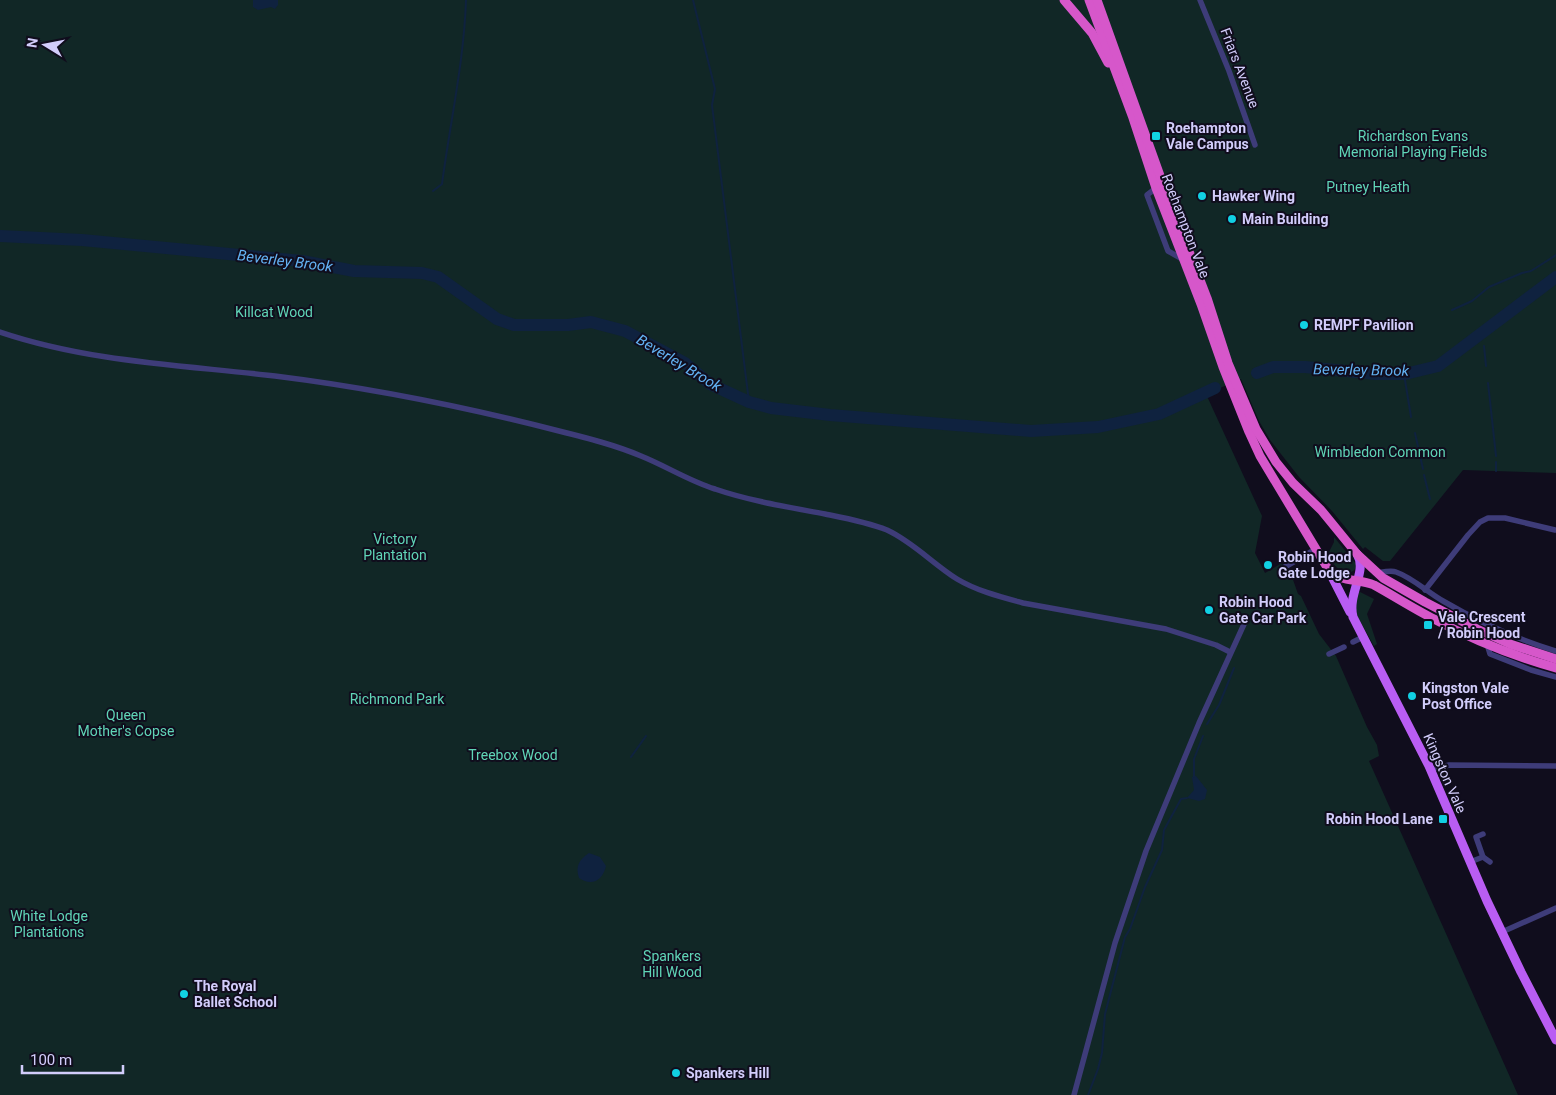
<svg xmlns="http://www.w3.org/2000/svg" width="1556" height="1095" font-family="Roboto,sans-serif">
	<style>
		.green { fill: #112726 }
		.water { fill: #0f223f }
		.lines { fill: none; stroke-linecap: round; stroke-linejoin: round }
		.stream { stroke: #0f223f; stroke-width: 2 }
		.river { stroke: #0f223f; stroke-width: 12 }
		.minor { stroke: #3e3c79; stroke-width: 5.5 }
		.primary { stroke: #b95df3; stroke-width: 9 }
		.trunk { stroke: #d657ca; stroke-width: 9 }
		.poi-dot { fill: #11d0e3; stroke: #100d1d; stroke-width: 2 }
		.labels { text-anchor: middle; dominant-baseline: central; stroke-width: 4; stroke-linejoin: round; paint-order: stroke }
		.street-label { font-size: 14px; fill: #d2cdfb; stroke: #100d1d }
		.poi-label { font-size: 14px; font-weight: bold; fill: #d2cdfb; stroke: #100d1d; text-anchor: start }
		.park-label { font-size: 14px; fill: #60d5b7; stroke: #100d1d }
		.water-label { font-size: 15px; font-style: italic; fill: #63b2f3; stroke: #100d1d }
	</style>
	<rect width="100%" height="100%" fill="#100d1d"/>
	<g class="green">
		<polygon points="0,0 1556,0 1556,473 1463,470 1390,561 1383,561 1365,547 1363,549 1332,511 1299,477 1270,440 1259,421 1241,379 1206,394 1262,516 1255,553 1265,573 1282,563 1287,576 1291,574 1298,594 1301,596 1319,634 1336,656 1367,727 1377,745 1379,756 1369,761 1518,1095 0,1095"/>
		<path d="M1334,537L1356,564V568C1346,581 1334,565 1327,556L1334,542Z"/>
		<polygon points="1358,591 1374,599 1367,614 1377,644 1374,646 1355,612"/>
	</g>
	<g class="water">
		<polygon points="253,0 278,0 278,5 275,9 271,7 258,10 253,7"/>
		<polygon points="1196,776 1207,790 1205,799 1199,801 1187,798 1194,790 1192,777"/>
		<path d="M589,853L600,857L606,866C603,880 592,887 579,878C575,866 579,860 589,853Z"/>
	</g>
	<g class="lines">
		<g class="stream">
			<polyline points="693,0 715,89 712,105 749,402"/>
			<path d="M433,191L442,184C450,123 464,62 466,0"/>
			<polyline points="1452,310 1472,301 1489,287 1522,273 1531,271 1556,255"/>
			<polyline points="1484,346 1486,366"/>
			<polyline points="1404,374 1411,417"/>
			<polyline points="1488,383 1496,456"/>
			<polyline points="1415,433 1423,469"/>
			<polyline points="1496,462 1496,471"/>
			<polyline points="1424,475 1430,499"/>
			<polyline points="1207,724 1219,705 1234,668"/>
			<polyline points="631,757 646,736"/>
			<polyline points="1194,777 1194,759 1203,736"/>
			<polyline points="1088,1095 1098,1069 1102,1053 1105,1014 1125,937 1130,929 1145,887 1162,850 1164,830 1181,799 1187,798"/>
		</g>
		<g class="river">
			<polyline points="0,236 82,240 302,261 354,271 422,273 438,277 497,319 514,325 568,325 591,322 625,331 685,363 710,384 749,402 771,408 830,415 1031,431 1098,427 1159,414 1215,388"/>
			<polyline points="1257,373 1273,367 1305,367 1376,374 1405,374 1438,366 1556,277"/>
		</g>
		<g class="minor">
			<polyline points="1200,0 1229,71 1255,145"/>
			<polyline points="1156,188 1147,195 1168,251 1184,260"/>
			<path d="M0,332C89,362 182,365 275,376C371,388 466,407 559,431C587,438 615,445 641,456C666,466 689,481 715,489C750,501 788,507 825,514C845,518 867,522 887,530C913,542 933,564 957,579C977,591 1001,597 1023,603L1166,629L1216,645L1230,652"/>
			<polyline points="1283,568 1316,549"/>
			<path d="M1377,573C1383,572 1391,570 1396,572C1413,578 1427,592 1443,601C1479,622 1516,639 1556,651"/>
			<polyline points="1425,590 1468,535 1480,522 1488,518 1505,518 1555,530"/>
			<polyline points="1353,642 1363,637"/>
			<polyline points="1487,644 1490,654 1531,670 1556,677"/>
			<polyline points="1329,654 1344,647"/>
			<polyline points="1430,770 1449,765 1556,766"/>
			<polyline points="1483,857 1490,862"/>
			<polyline points="1470,862 1483,857 1476,837 1483,834"/>
			<polyline points="1502,932 1556,908"/>
			<polyline points="1074,1095 1115,943 1146,851 1199,723 1245,622"/>
		</g>
		<g class="primary">
			<path d="M1357,554C1368,571 1347,594 1353,617L1429,766L1487,901L1521,972L1556,1040"/>
			<polyline points="1328,569 1350,612"/>
		</g>
		<g class="trunk">
			<polyline points="1064,0 1092,33 1108,63"/>
			<path d="M1089,0L1133,118L1156,188L1201,304L1223,367L1249,432L1260,456L1328,569C1340,583 1358,578 1374,585C1394,596 1414,609 1434,619C1473,640 1514,656 1556,668"/>
			<polyline points="1097,0 1163,184 1207,298 1228,363 1256,429 1276,462 1293,483 1321,510 1357,554 1383,578 1425,602 1477,629 1510,644 1556,659"/>
		</g>
	</g>
	<g class="poi-dot">
		<rect x="1151" y="131" width="10" height="10" rx="2.5"/>
		<circle cx="1202" cy="196" r="5"/>
		<circle cx="1232" cy="219" r="5"/>
		<circle cx="1304" cy="325" r="5"/>
		<circle cx="1268" cy="565" r="5"/>
		<circle cx="1209" cy="610" r="5"/>
		<rect x="1423" y="620" width="10" height="10" rx="2.5"/>
		<circle cx="1412" cy="696" r="5"/>
		<rect x="1438" y="814" width="10" height="10" rx="2.5"/>
		<circle cx="184" cy="994" r="5"/>
		<circle cx="676" cy="1073" r="5"/>
	</g>
	<g class="labels">
		<g class="street-label">
			<text transform="translate(1240 68) rotate(69)">Friars Avenue</text>
			<text transform="translate(1186 226) rotate(69)">Roehampton Vale</text>
			<text transform="translate(1445 773) rotate(66)">Kingston Vale</text>
		</g>
		<g class="poi-label">
			<text x="1166" y="128">Roehampton<tspan x="1166" dy="16">Vale Campus</tspan></text>
			<text x="1212" y="196">Hawker Wing</text>
			<text x="1242" y="219">Main Building</text>
			<text x="1314" y="325">REMPF Pavilion</text>
			<text x="1278" y="557">Robin Hood<tspan x="1278" dy="16">Gate Lodge</tspan></text>
			<text x="1219" y="602">Robin Hood<tspan x="1219" dy="16">Gate Car Park</tspan></text>
			<text x="1438" y="617">Vale Crescent<tspan x="1438" dy="16">/ Robin Hood</tspan></text>
			<text x="1422" y="688">Kingston Vale<tspan x="1422" dy="16">Post Office</tspan></text>
			<text x="1433" y="819" text-anchor="end">Robin Hood Lane</text>
			<text x="194" y="986">The Royal<tspan x="194" dy="16">Ballet School</tspan></text>
			<text x="686" y="1073">Spankers Hill</text>
		</g>
		<g class="park-label">
			<text x="1413" y="136">Richardson Evans<tspan x="1413" dy="16">Memorial Playing Fields</tspan></text>
			<text x="1368" y="187">Putney Heath</text>
			<text x="274" y="312">Killcat Wood</text>
			<text x="1380" y="452">Wimbledon Common</text>
			<text x="395" y="539">Victory<tspan x="395" dy="16">Plantation</tspan></text>
			<text x="397" y="699">Richmond Park</text>
			<text x="126" y="715">Queen<tspan x="126" dy="16">Mother's Copse</tspan></text>
			<text x="513" y="755">Treebox Wood</text>
			<text x="49" y="916">White Lodge<tspan x="49" dy="16">Plantations</tspan></text>
			<text x="672" y="956">Spankers<tspan x="672" dy="16">Hill Wood</tspan></text>
		</g>
		<g class="water-label">
			<text transform="translate(285 261) rotate(7)">Beverley Brook</text>
			<text transform="translate(679 363) rotate(31)">Beverley Brook</text>
			<text transform="translate(1361 370) rotate(1)">Beverley Brook</text>
		</g>
	</g>
	<g transform="translate(45 45) rotate(280)" stroke="#100d1d" stroke-width="4" paint-order="stroke">
	<path d="M0-4L9 19L0 12L-9 19Z" fill="#d2cdfb"/>
	<text y="-8" font-size="14" font-weight="bold" text-anchor="middle" fill="#d2cdfb">N</text>
	</g>
	<path d="M22 1065v8h101v-8" fill="none" stroke="#d2cdfb" stroke-width="2.5"/>
	<text x="30" y="1065" font-size="15" fill="#d2cdfb" stroke="#100d1d" stroke-width="4" paint-order="stroke">100 m</text>
</svg>
